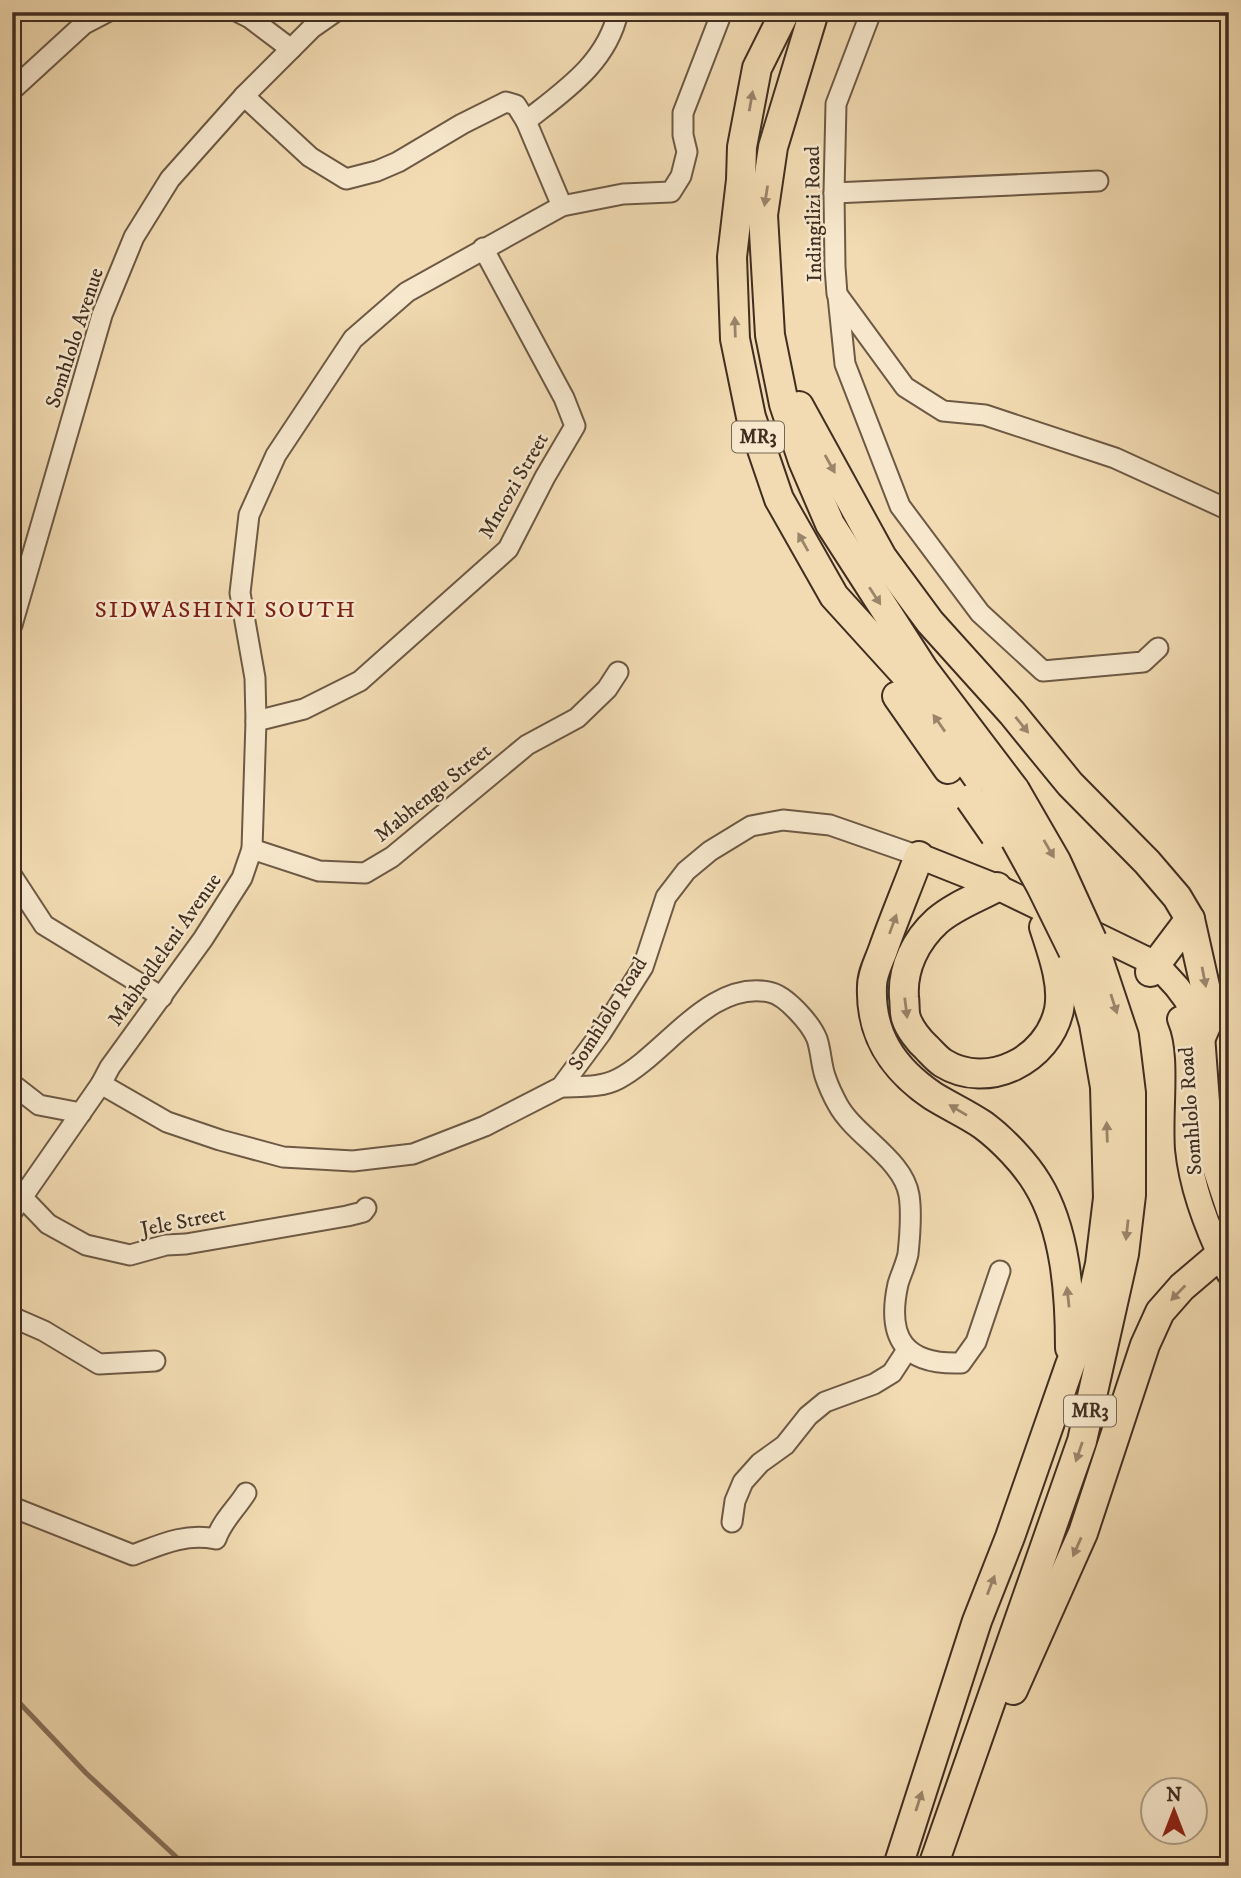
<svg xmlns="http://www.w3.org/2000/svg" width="1241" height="1878" font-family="'IM FELL DW Pica',serif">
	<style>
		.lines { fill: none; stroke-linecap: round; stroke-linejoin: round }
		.stream { stroke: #87725b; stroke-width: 5 }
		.minor-casing { stroke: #6d5945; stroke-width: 23 }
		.major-casing { stroke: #412e21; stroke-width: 28 }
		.highway-casing { stroke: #412e21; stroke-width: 32 }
		.minor { stroke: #f7e8cd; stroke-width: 19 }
		.major { stroke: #f2dbb2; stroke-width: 24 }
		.highway { stroke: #f2dbb2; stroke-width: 28 }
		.highway-bridge-casing { stroke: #412e21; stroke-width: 32; stroke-linecap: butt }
		.highway-bridge { stroke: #f2dbb2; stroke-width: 28 }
		.oneway { fill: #9a846a }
		.labels { text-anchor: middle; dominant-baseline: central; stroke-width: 5; stroke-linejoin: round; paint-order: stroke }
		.shield { fill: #f7e8cd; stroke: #786655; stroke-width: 2 }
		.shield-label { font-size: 19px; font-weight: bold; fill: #412e21 }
		.street-label { font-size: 21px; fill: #412e21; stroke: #f7e8cd }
		.neighbourhood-label { font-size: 23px; letter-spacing: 2px; fill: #7a1f14; stroke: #f7e8cd }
	</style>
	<rect width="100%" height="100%" fill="#f2dbb2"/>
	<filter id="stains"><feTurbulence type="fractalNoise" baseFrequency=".00286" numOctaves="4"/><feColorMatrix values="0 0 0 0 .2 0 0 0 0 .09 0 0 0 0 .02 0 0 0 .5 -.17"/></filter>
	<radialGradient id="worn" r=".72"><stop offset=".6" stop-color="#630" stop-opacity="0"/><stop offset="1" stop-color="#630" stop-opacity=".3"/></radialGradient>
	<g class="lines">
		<polyline class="stream" points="12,1695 86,1773 186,1866"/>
		<g class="minor-casing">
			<g id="minor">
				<polyline points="238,12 250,18 291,49"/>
				<polyline points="871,12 836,104 834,193 835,267 837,294 905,387 943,411 985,415 1115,458 1229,510"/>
				<polyline points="12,90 84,24 107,12"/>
				<polyline points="244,96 310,157 346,179 377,171 398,162 462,124 506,102 516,105 526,121 562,206"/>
				<path d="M526,121C564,91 607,63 618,12"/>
				<polyline points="834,193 1098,181"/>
				<polyline points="838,296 845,364 900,506 980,613 1043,671 1143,662 1158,648"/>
				<polyline points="12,625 102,315 134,237 170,179 244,96 312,28 335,12"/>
				<polyline points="256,721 304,709 360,681 508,549 545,477 575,426 564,398 483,248"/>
				<polyline points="252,849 319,871 365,873 392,857 527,745 577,718 607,689 618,672"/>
				<polyline points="12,876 44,925 162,997"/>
				<polyline points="12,1084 39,1105 81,1113"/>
				<polyline points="101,1084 167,1122 220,1140 283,1157 353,1161 413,1154 485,1126 561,1087 601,1033 643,967 666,897 686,871 710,851 751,826 783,820 830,825 919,856"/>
				<path d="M561,1087C580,1086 601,1088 618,1079C666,1054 709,980 769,992C786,995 811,1024 817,1039C821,1051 821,1064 825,1076C828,1085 833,1096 838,1105C855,1136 903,1159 909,1195C912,1214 910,1235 908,1254C906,1264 901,1274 898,1284C886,1339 905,1365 961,1363L976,1342L1000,1271"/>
				<polyline points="23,1198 48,1224 86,1245 130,1255 166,1245 186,1244 347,1216 363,1212 366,1208"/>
				<polyline points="12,1212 101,1084 110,1067 203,939 242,878 252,849 256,721 255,678 240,593 249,515 276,455 353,339 407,292 562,206 623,194 671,192 681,176 687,152 683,135 683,113 722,12"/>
				<polyline points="12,1317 44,1331 99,1364 155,1361"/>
				<path d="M12,1507L133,1555C162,1544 185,1533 216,1539C222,1521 236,1509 246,1493"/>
				<polyline points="732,1522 735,1501 743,1482 760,1463 785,1445 808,1416 825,1402 874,1384 892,1373 907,1350"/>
			</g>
		</g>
		<g class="major-casing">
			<g id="major">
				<polyline points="919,856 997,887 1156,964 1177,987 1186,999 1202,1035 1211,1156 1229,1210"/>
				<path d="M1180,1019C1195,1053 1185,1110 1188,1149C1192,1191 1210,1235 1229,1273"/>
			</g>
		</g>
		<g class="highway-casing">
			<g id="highway">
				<polyline points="785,12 757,68 742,147 741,180 732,257 735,339 751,417 779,499 834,596 904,673 993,799"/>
				<polyline points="814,12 773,147 763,215 770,335 784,404 803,461 830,524 924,670 1015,790"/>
				<polyline points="799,406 882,557 930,622 1012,713 1070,784 1147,862 1177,897 1190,919 1209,1004 1208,1021 1202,1035"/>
				<polyline points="897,696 948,769"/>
				<path d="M919,856C907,888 894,919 883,950C879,961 872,974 872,986C870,1035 893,1069 933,1096C949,1106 967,1114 983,1125C1002,1139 1025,1163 1037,1183C1066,1230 1070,1295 1070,1348"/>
				<path d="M997,887C977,898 954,906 937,921C916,940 902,968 904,997C905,1003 904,1012 906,1018C909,1028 919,1041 927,1048C932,1053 937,1059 943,1063C988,1091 1048,1060 1059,1010C1064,983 1052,952 1044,927"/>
				<polyline points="1150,972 1190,919"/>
				<polyline points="1013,1690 1083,1533 1145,1345 1160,1312 1182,1287 1229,1247"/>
				<polyline points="898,1866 977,1621 1010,1537 1070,1365 1086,1326 1100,1264 1108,1198 1105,1087 1094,1024 1073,951"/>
				<polyline points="933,1866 1082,1441 1124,1254 1131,1195 1131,1093 1124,1036 1092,940"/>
			</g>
		</g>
		<use href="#minor" class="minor"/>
		<use href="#major" class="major"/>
		<use href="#highway" class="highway"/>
		<g class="highway-bridge-casing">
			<g id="highway-bridge">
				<polyline points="1015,790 1056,861 1092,940"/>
				<polyline points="970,799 995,835"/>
				<polyline points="993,799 1041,886 1073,951"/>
			</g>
		</g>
		<use href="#highway-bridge" class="highway-bridge"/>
	</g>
	<defs><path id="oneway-solid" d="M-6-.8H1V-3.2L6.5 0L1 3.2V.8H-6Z" transform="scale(1.75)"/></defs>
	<g class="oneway">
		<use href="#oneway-solid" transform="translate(751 101) rotate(-80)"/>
		<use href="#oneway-solid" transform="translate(766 196) rotate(99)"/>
		<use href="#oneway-solid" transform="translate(735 327) rotate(-92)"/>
		<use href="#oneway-solid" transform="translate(830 464) rotate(61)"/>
		<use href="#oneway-solid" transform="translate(803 542) rotate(-119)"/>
		<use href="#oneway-solid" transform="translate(875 596) rotate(57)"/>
		<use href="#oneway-solid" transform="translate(939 723) rotate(-125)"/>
		<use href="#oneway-solid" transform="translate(1022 725) rotate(51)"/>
		<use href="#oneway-solid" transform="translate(1049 849) rotate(60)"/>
		<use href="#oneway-solid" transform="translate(893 924) rotate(-70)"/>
		<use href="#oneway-solid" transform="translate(1204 977) rotate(79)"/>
		<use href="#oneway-solid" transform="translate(1114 1004) rotate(72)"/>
		<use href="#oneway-solid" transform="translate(906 1008) rotate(83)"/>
		<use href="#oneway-solid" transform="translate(958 1110) rotate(-149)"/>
		<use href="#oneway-solid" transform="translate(1107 1132) rotate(-92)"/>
		<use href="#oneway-solid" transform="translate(1127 1230) rotate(96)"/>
		<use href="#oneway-solid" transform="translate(1178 1293) rotate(134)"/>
		<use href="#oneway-solid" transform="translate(1068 1297) rotate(-96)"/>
		<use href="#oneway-solid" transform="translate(1079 1452) rotate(109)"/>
		<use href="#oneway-solid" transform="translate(1077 1547) rotate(114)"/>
		<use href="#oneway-solid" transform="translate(991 1585) rotate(-69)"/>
		<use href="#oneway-solid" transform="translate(919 1801) rotate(-72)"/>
	</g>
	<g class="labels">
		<g class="shield">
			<rect x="732" y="421.5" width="52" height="31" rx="5"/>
			<rect x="1064" y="1395.5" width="52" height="31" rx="5"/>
		</g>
		<g class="shield-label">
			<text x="758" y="437">MR3</text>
			<text x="1090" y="1411">MR3</text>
		</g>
		<g class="street-label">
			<text transform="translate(814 214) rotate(-91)">Indingilizi Road</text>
			<text transform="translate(75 338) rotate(-72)">Somhlolo Avenue</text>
			<text transform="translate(514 486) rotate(-60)">Mncozi Street</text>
			<text transform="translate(433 793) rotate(-39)">Mabhengu Street</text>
			<text transform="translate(165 950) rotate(-55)">Mabhodleleni Avenue</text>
			<text transform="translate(608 1014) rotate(-58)">Somhlolo Road</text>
			<text transform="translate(1191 1111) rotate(-94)">Somhlolo Road</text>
			<text transform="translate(183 1222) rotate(-11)">Jele Street</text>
		</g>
		<g class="neighbourhood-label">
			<text x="226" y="610">SIDWASHINI SOUTH</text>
		</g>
	</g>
	<rect width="1241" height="1878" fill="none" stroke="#f2dbb2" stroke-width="42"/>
	<rect x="14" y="14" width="1213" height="1850" fill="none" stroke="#412e21" stroke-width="3.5"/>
	<rect x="21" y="21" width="1199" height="1836" fill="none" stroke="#412e21" stroke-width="2"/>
	<g transform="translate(1174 1811)"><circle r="33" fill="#f7e8cd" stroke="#ae9e88" stroke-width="2"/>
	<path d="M0-5L12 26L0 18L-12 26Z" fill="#8f2418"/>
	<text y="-10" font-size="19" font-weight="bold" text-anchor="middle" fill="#412e21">N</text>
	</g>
	<rect width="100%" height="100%" filter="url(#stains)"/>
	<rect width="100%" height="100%" fill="url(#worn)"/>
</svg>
